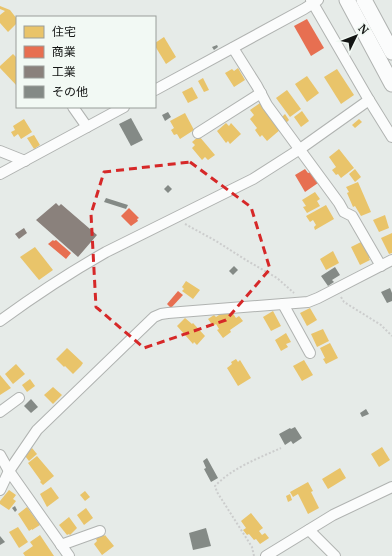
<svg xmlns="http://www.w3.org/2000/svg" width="392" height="556" font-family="Merriweather,'Noto Sans JP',serif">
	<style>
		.homes { fill: #e9c46a }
		.shops { fill: #e76f51 }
		.industry { fill: #8a817c }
		.building { fill: #848a86 }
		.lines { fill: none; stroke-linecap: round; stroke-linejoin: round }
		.minor-casing { stroke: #b0b3b1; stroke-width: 12 }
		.highway-casing { stroke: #b0b3b1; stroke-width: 17 }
		.path { stroke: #cccdcd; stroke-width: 2; stroke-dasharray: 2 2; stroke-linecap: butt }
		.minor { stroke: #fbfcfc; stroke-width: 10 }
		.highway { stroke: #fbfcfc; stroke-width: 15 }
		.marked { fill: none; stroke: #d62828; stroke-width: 3; stroke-dasharray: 8 5; stroke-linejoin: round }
	</style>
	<rect width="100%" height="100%" fill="#e6ebe8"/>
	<g class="homes">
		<polygon points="0,6 10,10 17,19 17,23 8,32 0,23 0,15 5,11 0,9"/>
		<polygon points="164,37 176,57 166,64 155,46 155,43"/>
		<polygon points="13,54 17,58 17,86 0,68 0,66"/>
		<polygon points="238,68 245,80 234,87 225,73 232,69 234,71"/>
		<polygon points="337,69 354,95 341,104 324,77"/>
		<polygon points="307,76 319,93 307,102 295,84"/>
		<polygon points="203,78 209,90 204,92 198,81"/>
		<polygon points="192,87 198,98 188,103 182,92"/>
		<polygon points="287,90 301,109 290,117 276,98"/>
		<polygon points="260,103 281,129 267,141 262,135 260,137 255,130 257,128 250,119 254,115 250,110"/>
		<polygon points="302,111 309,121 301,127 294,117"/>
		<polygon points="185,113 194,130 180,139 177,134 174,135 171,130 174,128 170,121"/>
		<polygon points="285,114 289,120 286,123 282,117"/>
		<polygon points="24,119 32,132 21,139 18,134 14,137 11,132 15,130 13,126"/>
		<polygon points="359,119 362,122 355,128 352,125"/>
		<polygon points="226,123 229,126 231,123 241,134 230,144 228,141 226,143 217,131"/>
		<polygon points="34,135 40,145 34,149 27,138"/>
		<polygon points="199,136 215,155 208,160 205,157 202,160 192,148 195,145 192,142"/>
		<polygon points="339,149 354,168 341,178 338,174 336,175 332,170 336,167 329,157"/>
		<polygon points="355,169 361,177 355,182 349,174"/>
		<polygon points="358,182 371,212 361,216 355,206 353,207 347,193 349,192 346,187"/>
		<polygon points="315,192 320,199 317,201 320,206 307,213 303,207 306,206 302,200"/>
		<polygon points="326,205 334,219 315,230 314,227 316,225 313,220 310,222 306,216"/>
		<polygon points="385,215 389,228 379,232 373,220"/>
		<polygon points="392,233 392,253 389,254 381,238"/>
		<polygon points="363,241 371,257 369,258 370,260 360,265 351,247"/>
		<polygon points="35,247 53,270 39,280 20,257"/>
		<polygon points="333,251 339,263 326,270 320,259"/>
		<polygon points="186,281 200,290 193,299 182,291 184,289 182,287"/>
		<polygon points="310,308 317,320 307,326 300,313"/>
		<polygon points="273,311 281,326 271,331 263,317"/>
		<polygon points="228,312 230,314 232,312 236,318 239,316 243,321 230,330 231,332 223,338 217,330 219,329 216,324 213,326 208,319 214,315 216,317 222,313 223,314 224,313 226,314"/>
		<polygon points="185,318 192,324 193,323 205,336 197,345 194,342 193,344 177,326"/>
		<polygon points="323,329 329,341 317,347 311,334"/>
		<polygon points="286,333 291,342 286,344 288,347 281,351 275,340"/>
		<polygon points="330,343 338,358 326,364 323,359 325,358 320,348"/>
		<polygon points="67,348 83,363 81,366 73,374 65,366 64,367 56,359"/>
		<polygon points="236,359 238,362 240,360 251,378 238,386 227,368 232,364 231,362"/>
		<polygon points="304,360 313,375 302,381 293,366"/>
		<polygon points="16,364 25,374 13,384 5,374"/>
		<polygon points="0,375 11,388 0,395"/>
		<polygon points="30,379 35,386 27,392 22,385"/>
		<polygon points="53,387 62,395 53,404 44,395"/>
		<polygon points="382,447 390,460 379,467 371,454"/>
		<polygon points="32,448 37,454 29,461 25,456"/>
		<polygon points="37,456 54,476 43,485 40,482 41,481 28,463"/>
		<polygon points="340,468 346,478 328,489 322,479"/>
		<polygon points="308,482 313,491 311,492 319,508 308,514 298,494 293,497 290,492"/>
		<polygon points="51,487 59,498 47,507 40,494"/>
		<polygon points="9,490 16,495 13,499 16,501 9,510 0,504 0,501"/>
		<polygon points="85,491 90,497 85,501 80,495"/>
		<polygon points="290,494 292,500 288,502 286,496"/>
		<polygon points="27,507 40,525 32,530 32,529 29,531 18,514"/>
		<polygon points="86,508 93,518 84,525 77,515"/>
		<polygon points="251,513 263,528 259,531 262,535 265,533 269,538 260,544 256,539 254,540 249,534 247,535 243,530 246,528 241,521"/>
		<polygon points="69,517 77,528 70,535 69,534 67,535 59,525"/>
		<polygon points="18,527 28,542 19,548 9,532"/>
		<polygon points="103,534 104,536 105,535 114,546 102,555 94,544 97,541 96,539"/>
		<polygon points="40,535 54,556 25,556 23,553 33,546 30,542"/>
	</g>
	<g class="shops">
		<polygon points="307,19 324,48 311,56 294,26"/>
		<polygon points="305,169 308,173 311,172 318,183 305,192 295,175"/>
		<polygon points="129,208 139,218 137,219 138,221 131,226 121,216"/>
		<polygon points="53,240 54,241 56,240 71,253 66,259 48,244"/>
		<polygon points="178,291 183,295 171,308 167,304"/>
	</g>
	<g class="industry">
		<polygon points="56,203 59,206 61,204 97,235 78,257 36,220"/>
		<polygon points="24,228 27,233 19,239 15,234"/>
	</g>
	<g class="building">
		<polygon points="217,45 218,47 214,50 212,47"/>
		<polygon points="168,112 171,117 165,121 162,115"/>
		<polygon points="131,118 143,140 131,146 119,124"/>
		<polygon points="168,185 172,189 168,193 164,189"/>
		<polygon points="106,198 128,205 126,209 104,202"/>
		<polygon points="234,266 238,270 233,275 229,271"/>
		<polygon points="335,267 340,275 332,280 334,282 328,286 321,276"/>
		<polygon points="390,288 392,293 392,301 387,303 381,292"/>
		<polygon points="31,399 38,407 31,413 24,406"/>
		<polygon points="366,409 369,414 362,417 360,413"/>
		<polygon points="295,427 302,438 293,444 291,441 285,445 279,434 290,428 291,429"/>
		<polygon points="207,458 218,478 211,482 204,469 206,468 203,461"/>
		<polygon points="15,506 17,510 15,512 12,508"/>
		<polygon points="206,528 211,546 193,550 189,533"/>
		<polygon points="0,536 5,542 0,545"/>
	</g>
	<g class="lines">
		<g class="minor-casing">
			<g id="minor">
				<polyline points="311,0 369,100 392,137"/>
				<polyline points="233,48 257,86 267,105 339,203 344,212 352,216 381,266"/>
				<polyline points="155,90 304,9 318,0"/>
				<polyline points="73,107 87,127"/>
				<polyline points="198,133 261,93"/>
				<polyline points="0,151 25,161"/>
				<polyline points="0,174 124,107"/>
				<polyline points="283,304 310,353"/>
				<path d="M0,321C34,296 69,273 106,252L253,179L300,149L369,100"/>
				<polyline points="0,412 19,398"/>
				<polyline points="0,455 9,471 69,556"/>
				<polyline points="0,490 9,471 37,430 154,317 161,314 168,313 308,302 318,298 392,260"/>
				<polyline points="309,530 335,556"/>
				<polyline points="61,545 100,531"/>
				<polyline points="266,556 333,515 392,487"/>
			</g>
		</g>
		<g class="highway-casing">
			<g id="highway">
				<polyline points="347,0 392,84"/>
				<polyline points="364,0 392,52"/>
			</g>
		</g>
		<g class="path">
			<polyline points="185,224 216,241 246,260 277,278 294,293"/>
			<polyline points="341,297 344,302 381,325 392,336"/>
			<path d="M254,556L252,547L217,492L215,486C232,468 259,458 281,448"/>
		</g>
		<use href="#minor" class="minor"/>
		<use href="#highway" class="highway"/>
	</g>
	<path class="marked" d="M190,162L251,207L270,269L226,320L144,348L96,307L91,214L104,172Z"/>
	<rect x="16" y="16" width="140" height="92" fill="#f2f9f4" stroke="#999e9a"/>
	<rect x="24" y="26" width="20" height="12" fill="#e9c46a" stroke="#999e9a"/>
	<text x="52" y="36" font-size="12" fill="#131514">住宅</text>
	<rect x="24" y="46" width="20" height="12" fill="#e76f51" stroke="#999e9a"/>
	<text x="52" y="56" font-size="12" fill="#131514">商業</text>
	<rect x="24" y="66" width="20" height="12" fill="#8a817c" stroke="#999e9a"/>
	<text x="52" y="76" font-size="12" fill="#131514">工業</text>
	<rect x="24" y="86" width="20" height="12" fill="#848a86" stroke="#999e9a"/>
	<text x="52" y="96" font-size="12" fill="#131514">その他</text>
	<g transform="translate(356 36) rotate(47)" stroke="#f2f9f4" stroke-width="3" paint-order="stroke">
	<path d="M0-3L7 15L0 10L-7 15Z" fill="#131514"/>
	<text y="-6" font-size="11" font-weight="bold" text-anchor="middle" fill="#131514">N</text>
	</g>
</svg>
